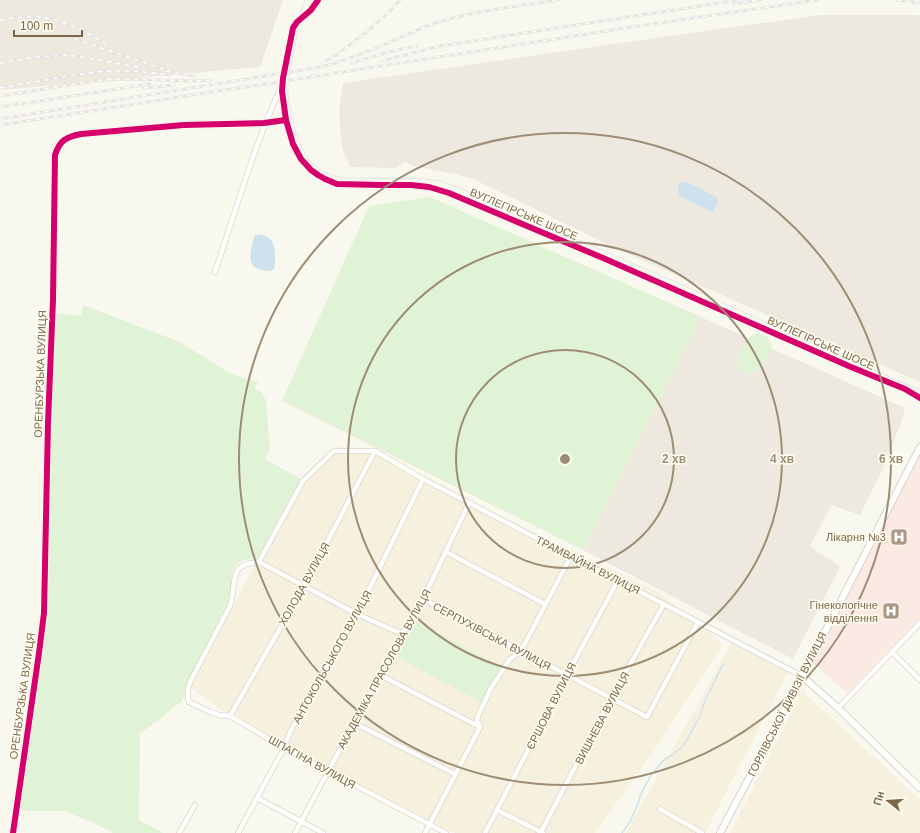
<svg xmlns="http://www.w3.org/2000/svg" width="920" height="833" font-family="Helvetica,sans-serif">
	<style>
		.residential { fill: #f6f1de }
		.industrial { fill: #ede9de }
		.medical { fill: #fbeae4 }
		.green { fill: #e0f3d7 }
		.water { fill: #cde2ec }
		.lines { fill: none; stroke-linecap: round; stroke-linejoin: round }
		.stream { stroke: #cde2ec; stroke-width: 1.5 }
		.street-casing { stroke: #dad5cc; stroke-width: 6 }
		.secondary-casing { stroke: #d8d4c9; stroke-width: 8 }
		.street { stroke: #fefefc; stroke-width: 4.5 }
		.secondary { stroke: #fefefc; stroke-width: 6 }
		.tram { stroke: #e7e4e6; stroke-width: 1 }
		.rail-casing { stroke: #e7e4e6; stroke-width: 3 }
		.rail { stroke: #fffdf2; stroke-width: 1.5; stroke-dasharray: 4.5; stroke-linecap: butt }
		.cycleway-casing { stroke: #fffdf2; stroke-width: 8 }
		.cycleway { stroke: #d6006c; stroke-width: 6 }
		.ring { fill: none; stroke: #9d8d74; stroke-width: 2 }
		.labels { text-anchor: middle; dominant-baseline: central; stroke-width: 3; stroke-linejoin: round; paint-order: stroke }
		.street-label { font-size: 11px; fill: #7d6749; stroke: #fffdf2 }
		.poi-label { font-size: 11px; fill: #7d6749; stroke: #fffdf2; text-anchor: end }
		.centre { fill: #9d8d74; stroke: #fffdf2; stroke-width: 2 }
		.ring-label { font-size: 12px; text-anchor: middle; font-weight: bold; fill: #9d8d74; stroke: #fffdf2; stroke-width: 3; stroke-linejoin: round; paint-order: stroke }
	</style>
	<rect width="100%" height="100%" fill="#f9f8ee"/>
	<g class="residential">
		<polygon points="337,446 382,455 441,488 658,592 723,644 655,749 595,833 455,833 242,725 190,687 301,479"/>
		<polygon points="732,643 788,672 705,833 626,833"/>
		<polygon points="802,691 920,800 920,833 730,833"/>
	</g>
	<g class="industrial">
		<polygon points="0,0 283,0 260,67 0,90"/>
		<polygon points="820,15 917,15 920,16 920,382 617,249 475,180 455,174 413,166 405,161 396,168 350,167 342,147 339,112 343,83 649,39"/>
		<polygon points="701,317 905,408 901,423 880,475 860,515 832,505 810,546 840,567 793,659 583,550"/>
	</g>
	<polygon class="medical" points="920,455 920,618 847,693 813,663"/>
	<g class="green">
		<polygon points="430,197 701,317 583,550 282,401 369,206"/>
		<path d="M83,305L180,342L231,374L258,382L255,389L261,392L266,400L270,450L265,459L301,479L259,557C253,558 246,559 240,562C229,568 232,581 231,591C231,594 229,598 229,601L181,702L145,730L140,732L139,820L163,833H113L91,822L64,811H19L47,612L55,313L82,316Z"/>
		<path d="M758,333C767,336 769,337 772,345C765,360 760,381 740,372C740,370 738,368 738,366C736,357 746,343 751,336Z"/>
		<polygon points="413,620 500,666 481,702 394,656"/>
	</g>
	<g class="water">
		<path d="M684,182L689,183L718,198V203L712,212L681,197C677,191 677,189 680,183Z"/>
		<path d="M259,234C272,237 275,243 275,256C275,261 275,265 274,270C269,271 266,271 261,270C244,266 252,249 254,237L255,235Z"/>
	</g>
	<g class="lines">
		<polyline class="stream" points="622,833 630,822 637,806 641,794 651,775 665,759 672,755 684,745 699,718 705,701 723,664"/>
		<g class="street-casing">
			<g id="street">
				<path d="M215,272C236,210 254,146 281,87"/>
				<path d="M375,451H334L303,481L259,562C226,564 238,582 230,606L191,680C188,688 186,694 189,702L210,712L219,715L230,716L284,748L446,833"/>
				<polyline points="375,451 423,479 802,676"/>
				<polyline points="446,552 545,604"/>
				<polyline points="259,562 357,614 402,634"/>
				<polyline points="423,599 647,717 698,622"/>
				<polyline points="892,652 920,680"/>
				<polyline points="380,675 480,727"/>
				<polyline points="838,708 920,623"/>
				<polyline points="230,716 304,586 375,451"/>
				<polyline points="354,723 455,774"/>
				<polyline points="480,727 477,721 478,716 491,688 510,659 521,651 571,556"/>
				<polyline points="257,798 323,833"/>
				<polyline points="660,809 702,833"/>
				<polyline points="497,810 543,833"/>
				<polyline points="541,832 611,698 664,604"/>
				<polyline points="179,833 195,805"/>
				<polyline points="238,833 284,748 291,730 357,614 423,479"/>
				<polyline points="295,833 402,634 423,599 469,503"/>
				<polyline points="425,833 480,727"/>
				<polyline points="485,833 567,675 618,580"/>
			</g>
		</g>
		<g class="secondary-casing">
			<g id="secondary">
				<polyline points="318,0 311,10 297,22 293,28 283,78 282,91 286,120 293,144 301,159 311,170 318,175 325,179 337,184 381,185 411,185 429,187 449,193 603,258 851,367 905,389 920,398"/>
				<polyline points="802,676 838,708 920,788"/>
				<path d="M13,833L39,653L44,613L48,423L53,300L55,155C60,140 66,137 81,134L184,125L264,123L286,120"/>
				<polyline points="720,833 780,719 920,447"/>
			</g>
		</g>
		<use href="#street" class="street"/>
		<use href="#secondary" class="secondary"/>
		<path class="tram" d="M305,0C300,13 298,27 296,42C293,55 289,70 288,84C287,96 290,109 293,120C300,150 310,172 343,178L427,179L440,181L452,185L671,280L920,390"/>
		<g class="rail-casing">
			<g id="rail">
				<polyline points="897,0 920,3"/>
				<polyline points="734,4 760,0"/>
				<path d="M0,20C13,18 27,16 40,17C64,20 86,32 106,44"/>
				<polyline points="66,36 169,71"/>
				<polyline points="382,61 440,46 739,0"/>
				<polyline points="0,63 35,57 69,55 138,67"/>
				<path d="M322,63C335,57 345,49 356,40C372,28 387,15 400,0"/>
				<polyline points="351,63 396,50 417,46"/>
				<polyline points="166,71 194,76"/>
				<polyline points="0,88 68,76 105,71 137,71 170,75"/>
				<polyline points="144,88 174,85"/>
				<polyline points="0,96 103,80 120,79 195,81 211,80"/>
				<polyline points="0,107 150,84"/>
				<path d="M0,119L321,67C360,58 397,37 435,23C446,19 458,17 470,14C499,8 529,4 558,0"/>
				<polyline points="0,125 652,24 817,0"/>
			</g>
		</g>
		<use href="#rail" class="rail"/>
		<g class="cycleway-casing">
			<g id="cycleway">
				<polyline points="318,0 311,10 297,22 293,28 283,78 282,91 286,120 293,144 301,159 311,170 318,175 325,179 337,184 381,185 411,185 429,187 449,193 603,258 851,367 905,389 920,398"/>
				<path d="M13,833L39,653L44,613L48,423L53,300L55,155C60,140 66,137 81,134L184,125L264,123L286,120"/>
			</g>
		</g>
		<use href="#cycleway" class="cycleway"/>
	</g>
	<g class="ring">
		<circle cx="565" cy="459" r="109"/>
		<circle cx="565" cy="459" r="217"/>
		<circle cx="565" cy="459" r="326"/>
	</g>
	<defs>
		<g id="hospital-square" transform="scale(0.9)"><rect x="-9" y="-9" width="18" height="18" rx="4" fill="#a89a83" stroke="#fffdf2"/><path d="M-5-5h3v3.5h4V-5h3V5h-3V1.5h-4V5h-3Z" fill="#fff"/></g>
	</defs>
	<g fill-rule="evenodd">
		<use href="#hospital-square" x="899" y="537"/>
		<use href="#hospital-square" x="891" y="611"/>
	</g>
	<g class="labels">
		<g class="street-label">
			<text transform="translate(524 214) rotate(23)">ВУГЛЕГІРСЬКЕ ШОСЕ</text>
			<text transform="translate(821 343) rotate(24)">ВУГЛЕГІРСЬКЕ ШОСЕ</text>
			<text transform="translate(40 374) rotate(-88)">ОРЕНБУРЗЬКА ВУЛИЦЯ</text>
			<text transform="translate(588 565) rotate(27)">ТРАМВАЙНА ВУЛИЦЯ</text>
			<text transform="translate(304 584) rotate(-61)">ХОЛОДА ВУЛИЦЯ</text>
			<text transform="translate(492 636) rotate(28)">СЕРПУХІВСЬКА ВУЛИЦЯ</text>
			<text transform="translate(332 657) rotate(-61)">АНТОКОЛЬСЬКОГО ВУЛИЦЯ</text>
			<text transform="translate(384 669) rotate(-61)">АКАДЕМІКА ПРАСОЛОВА ВУЛИЦЯ</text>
			<text transform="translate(22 696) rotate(-82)">ОРЕНБУРЗЬКА ВУЛИЦЯ</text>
			<text transform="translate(787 704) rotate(-63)">ГОРЛІВСЬКОЇ ДИВІЗІЇ ВУЛИЦЯ</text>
			<text transform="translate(551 706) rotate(-63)">ЄРШОВА ВУЛИЦЯ</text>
			<text transform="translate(602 718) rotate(-62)">ВИШНЕВА ВУЛИЦЯ</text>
			<text transform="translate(312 762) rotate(29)">ШПАГІНА ВУЛИЦЯ</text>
		</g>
		<g class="poi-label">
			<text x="886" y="537">Лікарня №3</text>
			<text x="878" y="605">Гінекологічне<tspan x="878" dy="13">відділення</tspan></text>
		</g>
	</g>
	<circle cx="565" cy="459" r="6" class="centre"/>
	<g class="ring-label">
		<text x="674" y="463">2 хв</text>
		<text x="782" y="463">4 хв</text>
		<text x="891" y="463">6 хв</text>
	</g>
	<g transform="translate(888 801) rotate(287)" stroke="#fffdf2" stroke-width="3" paint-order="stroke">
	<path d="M0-3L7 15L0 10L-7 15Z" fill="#7d6749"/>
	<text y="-6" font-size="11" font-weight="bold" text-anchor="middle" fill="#7d6749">Пн</text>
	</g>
	<path d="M14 30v6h68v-6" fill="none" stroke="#7d6749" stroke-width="2"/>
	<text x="20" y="30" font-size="12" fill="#7d6749" stroke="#fffdf2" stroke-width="3" paint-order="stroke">100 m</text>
</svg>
